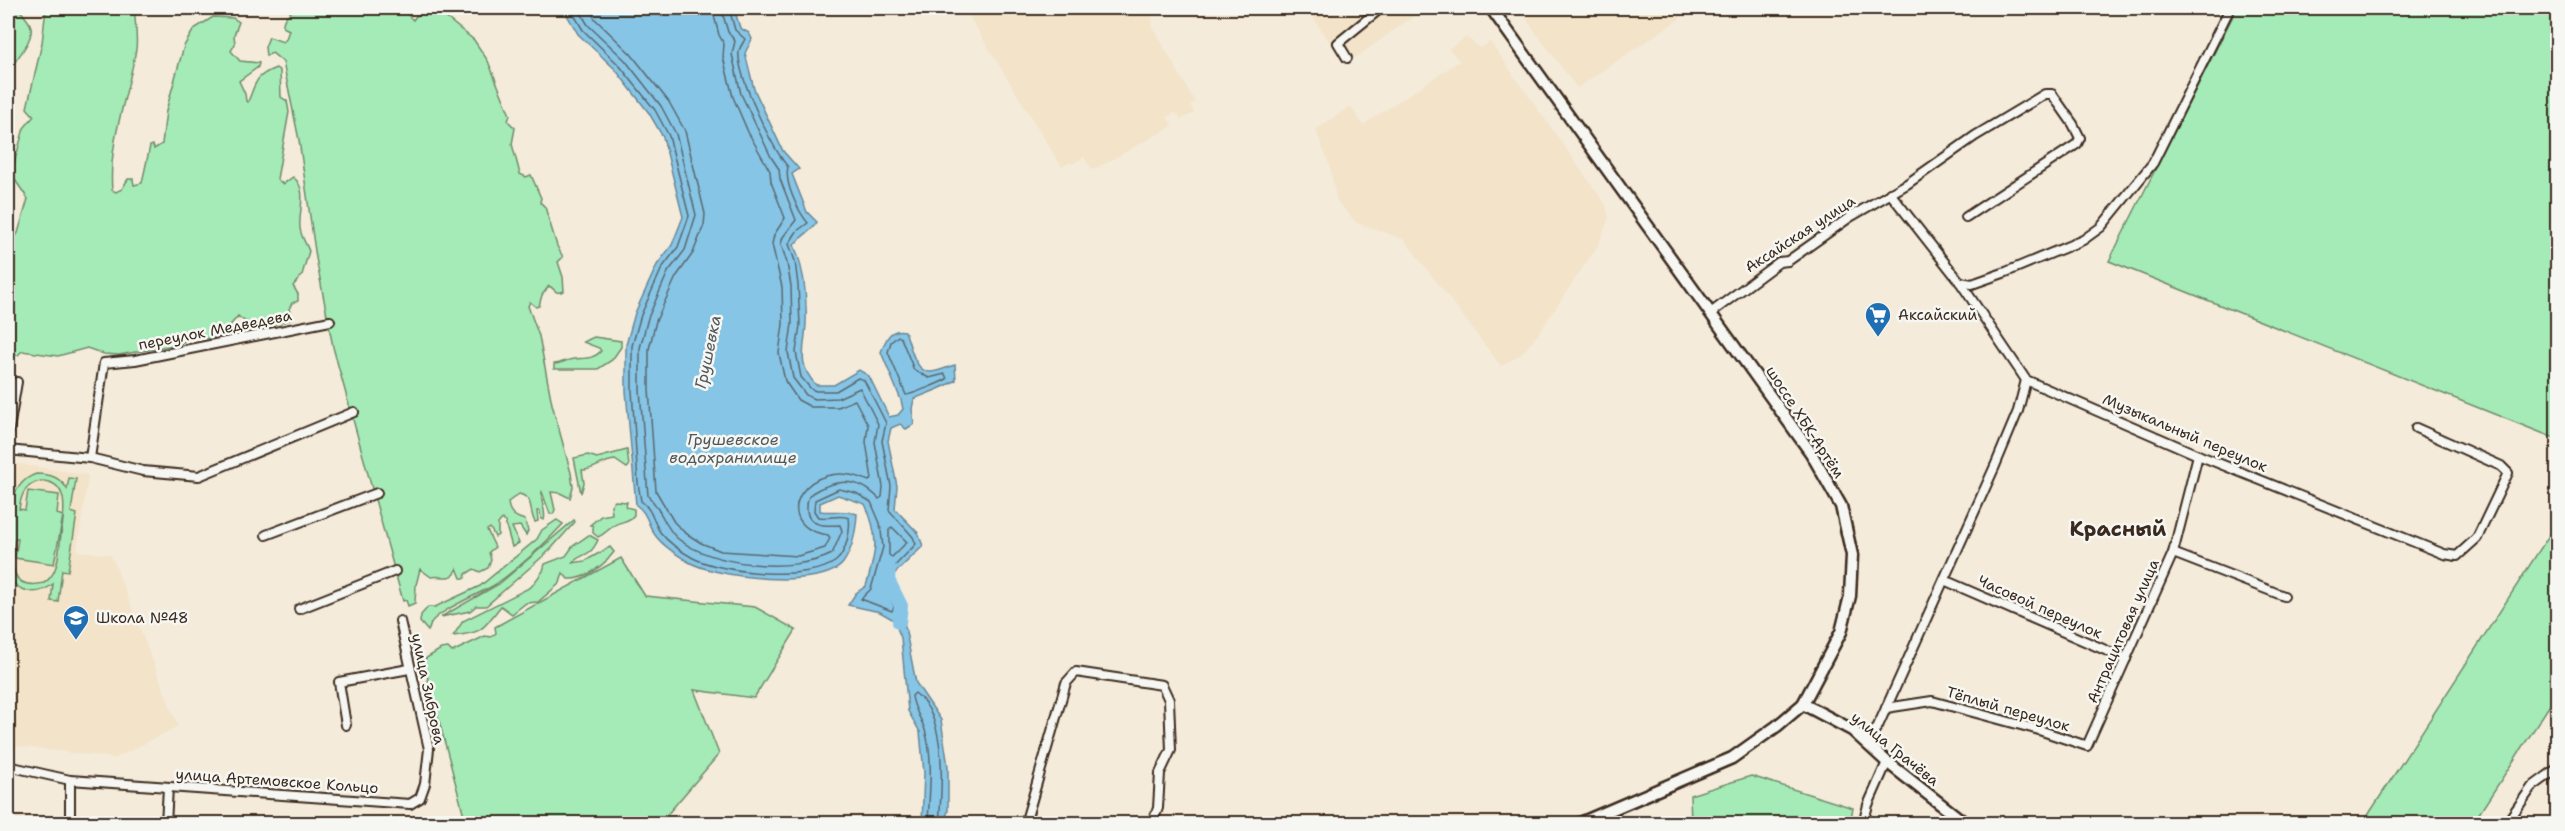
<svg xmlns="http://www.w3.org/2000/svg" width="2565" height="831" font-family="'Shantell Sans',sans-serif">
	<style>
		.built { fill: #f2e3c9 }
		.green { fill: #a4ebb7; stroke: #708a6a; stroke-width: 1.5; fill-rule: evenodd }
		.water { fill: #86c5e6; stroke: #688796; stroke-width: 1.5 }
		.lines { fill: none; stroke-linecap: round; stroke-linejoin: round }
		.shore { stroke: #59686e; stroke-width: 1.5 }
		.river { stroke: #86c5e6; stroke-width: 14 }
		.minor-casing { stroke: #3b2a1e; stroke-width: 12 }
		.tertiary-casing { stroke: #3b2a1e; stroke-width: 15 }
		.secondary-casing { stroke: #3b2a1e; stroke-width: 15 }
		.minor { stroke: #f6f6f2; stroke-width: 8 }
		.tertiary { stroke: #f6f6f2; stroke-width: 10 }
		.secondary { stroke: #f6f6f2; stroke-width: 10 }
		.labels { text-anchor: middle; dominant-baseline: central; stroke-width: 5; stroke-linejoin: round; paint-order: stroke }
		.street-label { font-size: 15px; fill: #3b2a1e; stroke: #f6f6f2 }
		.poi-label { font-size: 15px; fill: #3b2a1e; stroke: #f6f6f2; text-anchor: start }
		.water-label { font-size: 16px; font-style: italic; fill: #52585a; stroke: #f6f6f2 }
		.district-label { font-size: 21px; font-weight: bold; fill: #3b2a1e; stroke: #f6f6f2 }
	</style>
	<rect width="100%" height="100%" fill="#f4ebda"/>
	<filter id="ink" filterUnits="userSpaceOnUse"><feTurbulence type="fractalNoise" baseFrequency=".0167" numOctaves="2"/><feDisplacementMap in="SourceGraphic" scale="12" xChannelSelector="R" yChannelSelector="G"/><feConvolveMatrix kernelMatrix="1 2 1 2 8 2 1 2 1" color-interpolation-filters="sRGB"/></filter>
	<g filter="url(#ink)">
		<g class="built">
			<polygon points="967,8 1151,8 1153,28 1195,102 1190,105 1194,113 1181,119 1176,112 1167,117 1172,126 1093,170 1084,157 1072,164 1070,162 1062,167 969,16"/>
			<polygon points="1307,8 1425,8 1345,65"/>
			<polygon points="1518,8 1695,8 1577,88"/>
			<polygon points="1466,37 1480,48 1490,42 1605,204 1609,217 1598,245 1538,334 1521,354 1501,366 1404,239 1357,223 1337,201 1330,166 1316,130 1350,106 1363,125 1460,61 1449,49"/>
			<polygon points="11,463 88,475 77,551 111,555 178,726 116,758 8,745 8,490"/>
		</g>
		<g class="green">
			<path d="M8,8H19C22,14 27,18 30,24C37,38 14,61 8,72Z"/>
			<path d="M46,8H135C134,21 138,36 136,49C128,96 108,142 112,190L116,192L122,189L128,179H133L134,185L142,183L150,146L153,145L154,149L162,144L166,111L177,71L184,46L194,29L213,17L233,18L239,22L234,35L235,44L231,51L240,61L259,63L258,67L239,81L245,94L246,101L248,102C256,82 255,76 276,68L280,71L281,97L287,101L289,112L277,179L283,184L293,177C309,189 298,212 300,228C301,237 306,243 309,251L302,275L293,286L298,294V301L292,303L289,309L292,319C276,326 250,329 238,316L222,335L204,339L198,335L192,336L180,344L119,355L104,354L87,348L58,356L22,351L18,355H11L8,349V240L15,237L18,233L28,199L11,174L24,128L34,116L27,108L42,43Z"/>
			<path d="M296,8H401L413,20L416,16L425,13L420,8H434L474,40L488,61L510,115L508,121L515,128L512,144L520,174L526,177L531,175L541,198L540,202L545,207L557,246L563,257L558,262L563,277L564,291C554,295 556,289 549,286L542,295L539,306L536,307L530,302L528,306L539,336L552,404L571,473L573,487L570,498L560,493L551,492L555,510L553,514H550L542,492C539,501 547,510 544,520L541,519L540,511H537L538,521L535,522C528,510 535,498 519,494L508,502C509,513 514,517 525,520L528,531L526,535L520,526L512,527L519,543L512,547L505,522L502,519L498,524V535L495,537L490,528L487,530L495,547L489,552L491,560L488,568L480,572L474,569L466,574L465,578H461L457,568L455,574C448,580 440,575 431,577L420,569L416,585L415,603L408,606L406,600L403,601L333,347L316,258L299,140L283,62L272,53L266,56L265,47L269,37L283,42L286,39L289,30L283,27C282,18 289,13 296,8Z"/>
			<polygon points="2237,8 2557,8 2557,439 2109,261"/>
			<path d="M594,337L621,341V347L612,360L598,369H554V364C560,364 564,361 569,360C581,357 592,361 601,351L599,348L583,342Z"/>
			<path d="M627,450L629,466L627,468L615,460C602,461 593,471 582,470L584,483L581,493L574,458L588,455L597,458Z"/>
			<path d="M36,474C50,474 60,477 67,489L69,478L76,479L71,512L77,514L68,571L62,570L58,602L51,601L53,584C37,597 19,593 8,577C7,545 0,486 36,474ZM41,481C71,481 64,515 61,535C58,551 60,573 44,583C9,591 11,564 15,539H18L15,558L54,564L63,516L57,514L59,495L28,491L25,510L19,509C21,495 25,484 41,481Z"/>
			<path d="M615,501L627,502L626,507L634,509V515C628,523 623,520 615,525C608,529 605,534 598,537L593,533V526L590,525L601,516L612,514L611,505Z"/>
			<path d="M557,520L563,524C543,546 520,567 496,584C482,593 437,611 431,623C430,626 430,628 428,631L420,622L421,615L428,607H435L480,586L537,539L542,530Z"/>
			<polygon points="574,520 575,522 550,550 486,606 476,606 470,611 441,617 499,584"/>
			<polygon points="2557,523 2557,694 2473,823 2363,823"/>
			<path d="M589,535L598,540C589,559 584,551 572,563L585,561L610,547L614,552C604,565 586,580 568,579L563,573L560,583L538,602L526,603L512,614L501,606C482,629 486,632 453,636L463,621L531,587L543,571L545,564L566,556L573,546Z"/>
			<polygon points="621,558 645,596 755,607 796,630 754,698 694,690 719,754 660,823 466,823 423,660 441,649 448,648 452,652 485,636 491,637 496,633 495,627"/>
			<polygon points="1751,776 1853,808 1850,823 1691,823 1690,795"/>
		</g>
		<path class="water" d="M563,8H734L740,28L749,33L752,39L745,53L754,89L783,151L799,169L792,174L807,212L817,222C811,232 802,235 794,245C804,269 807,297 806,323C805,349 796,363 816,385H834L859,370L869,376L889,417L898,415L903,409L901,400L881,352C886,339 890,328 905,331C910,343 914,372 930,372C938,372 947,367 955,365L956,380C942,389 929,392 914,399L912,409L914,424L906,429L900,424L891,428L888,441L897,486L895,509L918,533L923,546L888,580L901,606L916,683L941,720L948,767V811L944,823H922L924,773L920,732L908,711L901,638L894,620L880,612L848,605L856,593L866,586C876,553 880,537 865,504L838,495L820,503V511C834,513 844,509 857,514C856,531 853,549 843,563C822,590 714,578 687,561C676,554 663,546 655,535C647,524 648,513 636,505L626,391V345L635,313L657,265L672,245L683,217L663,137L649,113L615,69L578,34Z"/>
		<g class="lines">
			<g class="shore">
				<path d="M570,8L583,30L619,65L655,110L669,136L689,216L678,247L662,268L641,315L632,346V390L638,483L641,501C652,509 653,521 660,532C668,542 682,552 693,558C722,573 809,582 836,561C846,553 851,530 849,518C840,514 829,519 818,517L814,511L815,500L839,489L856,493L871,502L880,523L883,547L871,589L861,599L892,611L894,607L883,578L916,544L913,537L889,510L891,486L882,441L886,423L864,380L858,378L836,391H816L811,389L801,377L796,352L800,325L798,285L795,261L789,244L797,231L808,223C798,211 784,183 788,167C773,149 736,75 739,51C740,47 743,43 745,39L735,30L729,8"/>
				<path d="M578,8L588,25L625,60L661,106L676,134L696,215L685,250L668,272L648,318L640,348V390L648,496C661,508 664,526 677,538C710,566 793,574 832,554L842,531L840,525C826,526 806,527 807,507C807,500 808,497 812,493C835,479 859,477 879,499L882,497L883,487L875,442L878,424L860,388L838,398L814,399L806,395L793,378L788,352L792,324L791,286L787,263L781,244L783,237L796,220L780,179L779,169L771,157L741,94L732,54L735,41L728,32L721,8"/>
				<path d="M589,8L595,19L631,54L669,102L685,131L705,214L704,225L693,253L676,277L656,321L649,349V389L656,491L674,522L684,532L701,543L721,551L798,556L825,548L830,538L828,535C766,527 805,451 869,481L872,479L866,442L868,425L855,400L838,407H811L798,400L785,381L779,353L783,324L782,287L772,244L774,235L785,218L771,182L770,171L748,132L733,97L723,57L724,44L719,35L712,8"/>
				<path d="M898,336L901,338L914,370L929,378L945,374L947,379C942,382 911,395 906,395L888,352L891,342Z"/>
				<polygon points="892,527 907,542 892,557 889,555 889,530"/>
				<path d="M928,824C929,794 934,759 925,730C921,718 914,710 912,696L915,693C948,717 942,788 939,824"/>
			</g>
			<polyline class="river" points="889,567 888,580 901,606 899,622"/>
			<g class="minor-casing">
				<g id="minor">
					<polyline points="1347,58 1338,43 1381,8"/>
					<polyline points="1890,193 1960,282 2026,380 2198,455 2444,554 2457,556 2477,538 2508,473 2501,466 2416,428"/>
					<polyline points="1960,282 1972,284 2006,272 2083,240 2101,227 2153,163 2230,8"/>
					<polyline points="1712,312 1779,262 1788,261 1850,217 1907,184 1975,136 2045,94 2052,94 2073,124 2080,138 2077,144 1966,217"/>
					<polyline points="8,435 17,382"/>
					<polyline points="8,450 90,458 143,471 199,476 354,412"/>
					<polyline points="90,458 104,363 135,360 330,321"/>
					<polyline points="266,535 377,493"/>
					<polyline points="2173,553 2284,596"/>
					<polyline points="1944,580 2126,659"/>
					<polyline points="299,609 395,571"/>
					<polyline points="1886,708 1932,701 2039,730 2087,746 2173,553 2198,455"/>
					<polyline points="346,725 339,682 409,669"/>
					<polyline points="1867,741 1878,726 1995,466 2018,411 2026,380"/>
					<polyline points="8,766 70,780 410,804 420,798 425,784 429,749 400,621"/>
					<polyline points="70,824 70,780"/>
					<polyline points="166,824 168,787"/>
					<polyline points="1025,824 1066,683 1076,672 1162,685 1169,700 1171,750 1160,773 1158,808 1152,824"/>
					<polyline points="1863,824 1868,805 1887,762"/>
					<polyline points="2506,824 2532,787 2558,768"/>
				</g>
			</g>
			<g class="tertiary-casing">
				<polyline id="tertiary" points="1803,704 1852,730 1887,762 1966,824"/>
			</g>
			<g class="secondary-casing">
				<polyline id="secondary" points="1491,8 1811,453 1841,506 1852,555 1850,596 1841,632 1803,704 1777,726 1732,758 1578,824"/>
			</g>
			<use href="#minor" class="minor"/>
			<use href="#tertiary" class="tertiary"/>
			<use href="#secondary" class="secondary"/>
		</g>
	</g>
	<defs>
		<g id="supermarket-pin" transform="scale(1.35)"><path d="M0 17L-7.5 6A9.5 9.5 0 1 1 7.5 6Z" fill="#1f6fb2" stroke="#f6f6f2"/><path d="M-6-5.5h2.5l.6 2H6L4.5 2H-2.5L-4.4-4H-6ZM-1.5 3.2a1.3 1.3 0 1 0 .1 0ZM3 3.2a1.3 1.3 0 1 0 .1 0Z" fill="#fff"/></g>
		<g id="school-pin" transform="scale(1.35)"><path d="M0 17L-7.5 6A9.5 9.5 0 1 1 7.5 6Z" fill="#1f6fb2" stroke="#f6f6f2"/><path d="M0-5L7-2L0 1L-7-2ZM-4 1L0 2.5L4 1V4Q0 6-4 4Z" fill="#fff"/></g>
	</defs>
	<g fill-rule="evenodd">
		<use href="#supermarket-pin" x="1878" y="315"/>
		<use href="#school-pin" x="76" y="618"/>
	</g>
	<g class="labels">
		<g class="street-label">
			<text transform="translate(1800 234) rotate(-33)">Аксайская улица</text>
			<text transform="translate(215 330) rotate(-11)">переулок Медведева</text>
			<text transform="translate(1805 422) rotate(57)">шоссе ХБК-Артём</text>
			<text transform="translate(2185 433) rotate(23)">Музыкальный переулок</text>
			<text transform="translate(2040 607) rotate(24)">Часовой переулок</text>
			<text transform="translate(2123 631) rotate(-66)">Антрацитовая улица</text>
			<text transform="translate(428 689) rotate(78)">улица Зиброва</text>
			<text transform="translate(2008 709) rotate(16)">Тёплый переулок</text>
			<text transform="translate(1895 749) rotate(39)">улица Грачёва</text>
			<text transform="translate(277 781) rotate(4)">улица Артемовское Кольцо</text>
		</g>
		<g class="poi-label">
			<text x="1898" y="315">Аксайский</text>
			<text x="96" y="618">Школа №48</text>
		</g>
		<g class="water-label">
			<text transform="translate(708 352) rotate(-78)">Грушевка</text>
			<text x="733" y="439">Грушевское<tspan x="733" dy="18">водохранилище</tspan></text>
		</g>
		<g class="district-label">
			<text x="2118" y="529">Красный</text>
		</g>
	</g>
	<rect width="2565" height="831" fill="none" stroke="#f6f6f2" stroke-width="30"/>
	<rect x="15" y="15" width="2535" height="801" fill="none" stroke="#3b2a1e" stroke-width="2" filter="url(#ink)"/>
</svg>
